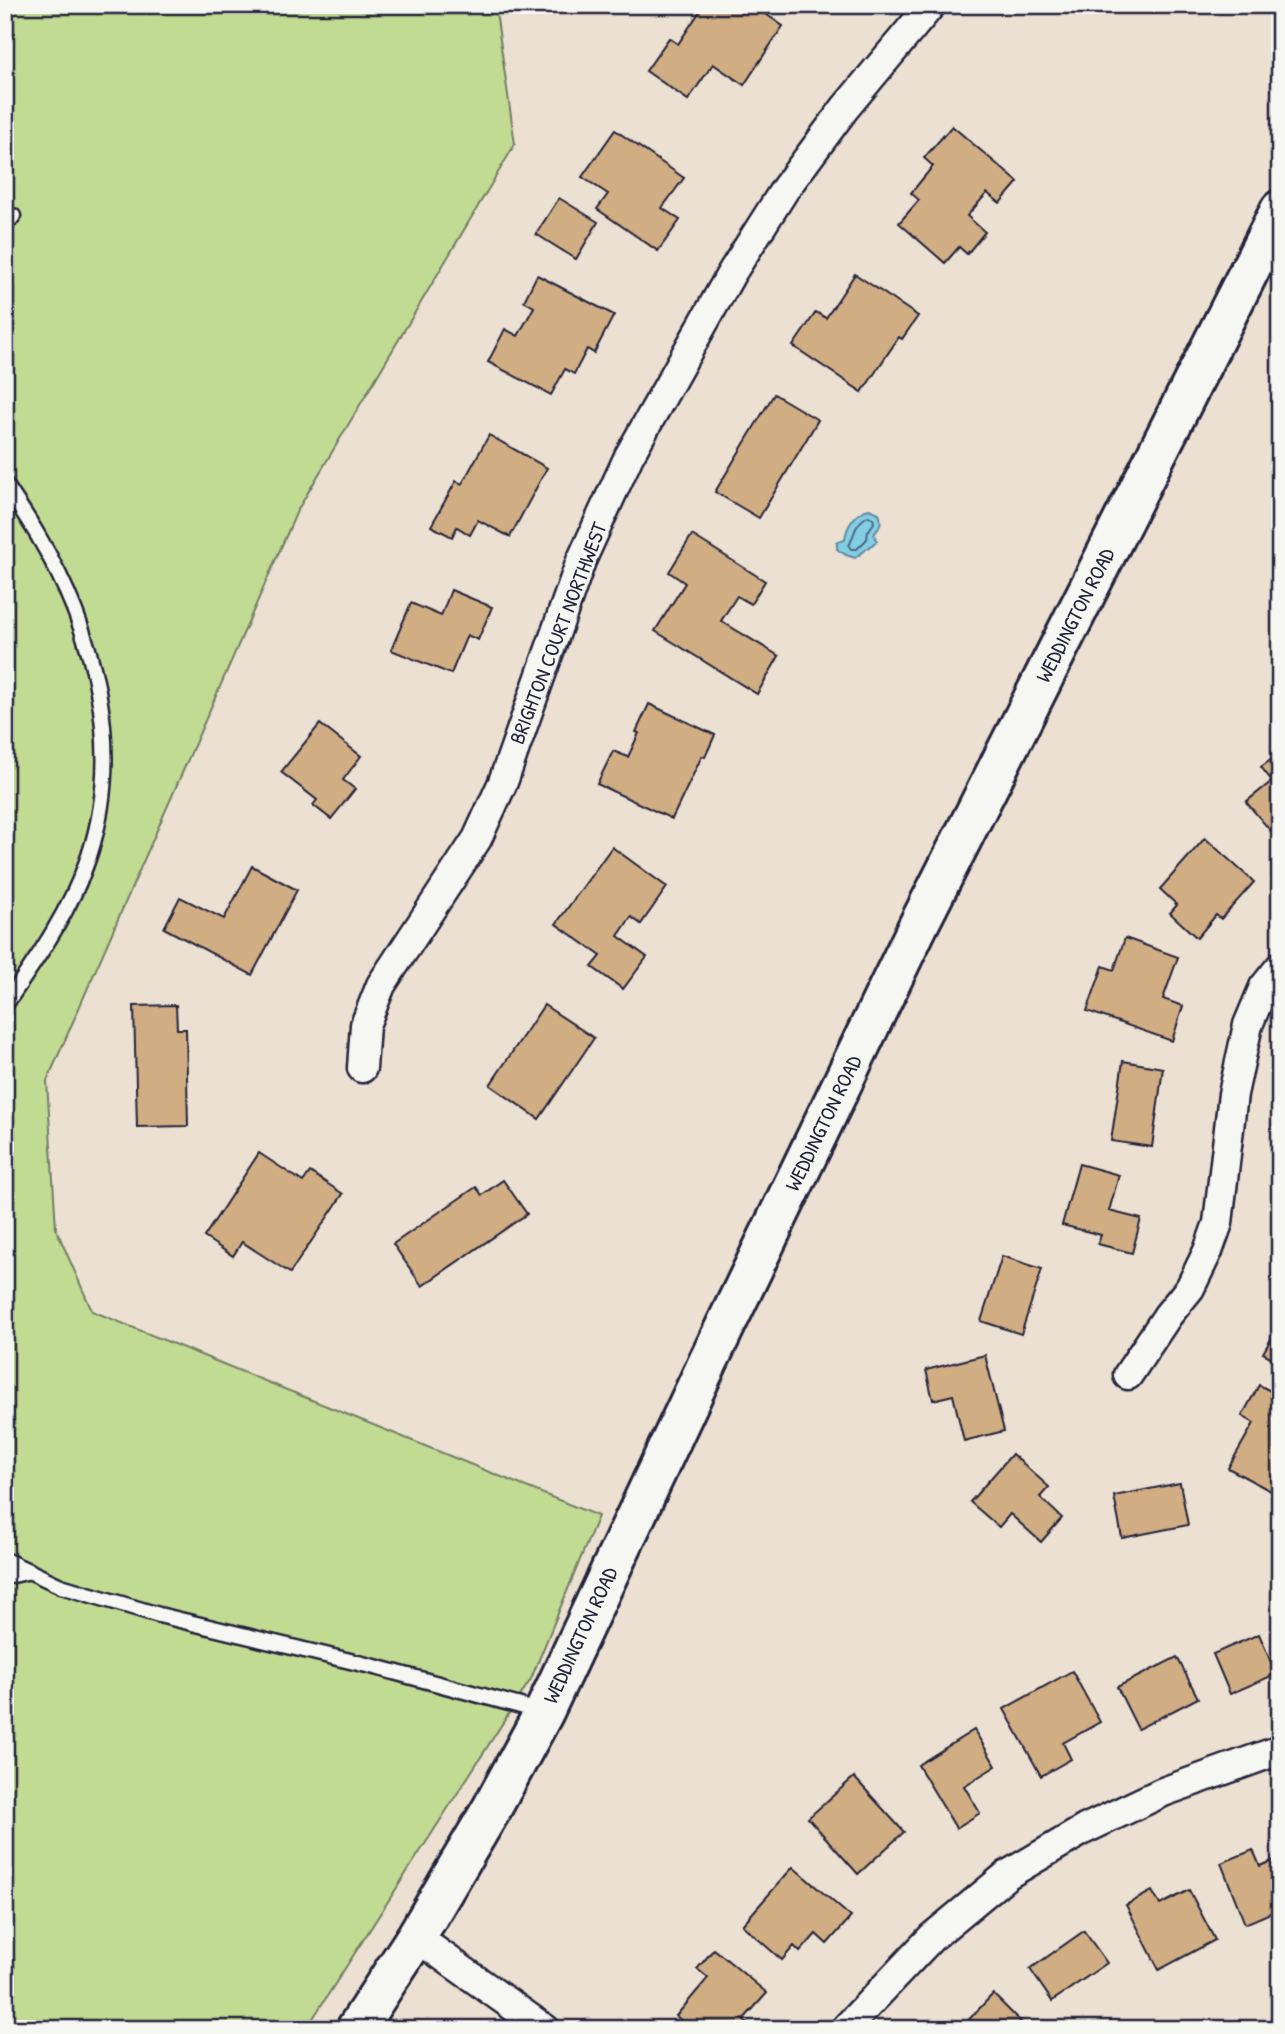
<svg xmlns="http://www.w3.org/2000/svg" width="1285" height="2034" font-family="'Patrick Hand',sans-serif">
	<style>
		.green { fill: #c2db92; stroke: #727e66; stroke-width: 2 }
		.water { fill: #83cee4; stroke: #5c89a0; stroke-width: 2 }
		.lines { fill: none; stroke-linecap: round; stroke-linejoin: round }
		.shore { stroke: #49677f; stroke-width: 2 }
		.building { fill: #d1ad83; stroke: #22223b; stroke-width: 2 }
		.lane-casing { stroke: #22223b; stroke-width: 19 }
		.street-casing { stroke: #22223b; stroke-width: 33 }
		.secondary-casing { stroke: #22223b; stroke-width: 44 }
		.lane { stroke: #f6f6f2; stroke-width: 14 }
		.street { stroke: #f6f6f2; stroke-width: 28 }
		.secondary { stroke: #f6f6f2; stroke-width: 38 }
		.labels { text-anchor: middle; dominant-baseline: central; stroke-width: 5; stroke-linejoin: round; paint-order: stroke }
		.street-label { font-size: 21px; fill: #22223b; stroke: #f6f6f2 }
	</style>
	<rect width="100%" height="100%" fill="#ebe0d1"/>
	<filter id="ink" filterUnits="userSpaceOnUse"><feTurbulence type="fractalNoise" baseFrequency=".0143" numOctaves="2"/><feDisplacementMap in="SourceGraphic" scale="14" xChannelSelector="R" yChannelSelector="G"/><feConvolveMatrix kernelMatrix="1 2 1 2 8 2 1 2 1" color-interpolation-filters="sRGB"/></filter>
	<g filter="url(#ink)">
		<polygon class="green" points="5,5 495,5 515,144 297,511 47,1081 56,1229 92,1311 598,1516 531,1679 306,2029 5,2029"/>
		<path class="water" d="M869,509L879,513C882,523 881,526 874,534L877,541L855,558L846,555L837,549V542L845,540C846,527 855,512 869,509Z"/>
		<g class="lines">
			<path class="shore" d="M868,516L873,518L874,523L868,531L867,539L857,549H851L849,546C855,534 854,524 868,516Z"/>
		</g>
		<g class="building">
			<polygon points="704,5 753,5 783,26 744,85 713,64 688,100 646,71 669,38 678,44"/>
			<polygon points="952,126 1018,182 1000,203 987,193 967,216 985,232 967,254 959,247 945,263 899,223 919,200 911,193 933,166 924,158"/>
			<polygon points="615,130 684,178 662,208 680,220 658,251 597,209 608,194 582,177"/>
			<polygon points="559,198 598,222 576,259 536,234"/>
			<polygon points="855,274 918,316 902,339 899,337 862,392 793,346 816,312 826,318"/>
			<polygon points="537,275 614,315 594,353 587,349 574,374 565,369 551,395 488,362 505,329 518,336 534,307 524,301"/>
			<polygon points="774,394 818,420 759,518 715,492"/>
			<polygon points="489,435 547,468 510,537 478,520 470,535 457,527 452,537 431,526 456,481 462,484"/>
			<polygon points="692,535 765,581 751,604 737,596 721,621 779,656 757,694 655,631 685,583 669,572"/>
			<polygon points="451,590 492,607 478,640 467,635 451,674 391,650 411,603 441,616"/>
			<polygon points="649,704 715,735 705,757 702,756 672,819 597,784 613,751 628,757 639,733 636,732"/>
			<polygon points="320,724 361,756 343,780 355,789 331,819 313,805 317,800 281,772"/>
			<polygon points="1280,753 1280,842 1246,802 1272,781 1261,767"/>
			<polygon points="1205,838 1254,882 1221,919 1216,915 1197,938 1170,913 1177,905 1160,889"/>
			<polygon points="612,847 667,887 641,924 631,917 618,936 647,957 623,989 592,967 601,956 556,924"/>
			<polygon points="252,866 297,890 252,975 164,928 180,897 224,919"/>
			<polygon points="1125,938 1178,957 1163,999 1183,1006 1172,1041 1087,1011 1103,966 1114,970"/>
			<polygon points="176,1005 177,1029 186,1029 188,1126 137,1127 134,1006"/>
			<polygon points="544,1005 594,1038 539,1119 490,1085"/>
			<polygon points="1123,1061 1163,1068 1152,1147 1111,1141"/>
			<polygon points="259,1153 303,1182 310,1172 343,1194 290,1273 242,1242 233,1256 204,1237"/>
			<polygon points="1079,1164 1119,1175 1109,1211 1141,1219 1132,1253 1098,1244 1101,1235 1062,1225"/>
			<polygon points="503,1180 527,1214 422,1286 393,1244 476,1187 482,1195"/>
			<polygon points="1002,1256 1042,1269 1021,1334 981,1321"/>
			<polygon points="1280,1323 1280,1362 1263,1353"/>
			<polygon points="985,1355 1004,1431 964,1441 953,1395 933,1400 926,1370"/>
			<polygon points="1259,1385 1280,1396 1280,1496 1228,1468 1254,1423 1242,1416"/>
			<polygon points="1012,1454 1049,1487 1040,1497 1062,1518 1041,1542 1010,1514 999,1527 970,1502"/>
			<polygon points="1180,1483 1188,1525 1122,1538 1114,1496"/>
			<polygon points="1259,1634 1276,1674 1230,1694 1213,1654"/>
			<polygon points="1177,1657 1198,1698 1138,1729 1117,1687"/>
			<polygon points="1072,1671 1100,1722 1063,1743 1071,1759 1041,1776 1004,1709"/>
			<polygon points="974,1730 996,1766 964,1786 980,1813 956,1828 918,1765"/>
			<polygon points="854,1777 904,1832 858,1874 808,1818"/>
			<polygon points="1253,1850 1260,1866 1280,1858 1280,1924 1275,1911 1245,1924 1221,1863"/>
			<polygon points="793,1867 851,1917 827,1944 816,1934 800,1952 794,1946 782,1960 742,1925"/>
			<polygon points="1189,1890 1215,1940 1159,1970 1126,1905 1152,1891 1160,1905"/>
			<polygon points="1084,1931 1107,1963 1052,2001 1030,1969"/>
			<polygon points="714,1949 767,1993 743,2020 754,2029 691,2029 676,2016 708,1978 697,1969"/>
			<polygon points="993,1994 1022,2023 1017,2029 960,2029"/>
		</g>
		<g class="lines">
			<g class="lane-casing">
				<g id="lane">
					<polyline points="5,225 13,216"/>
					<path d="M5,484C16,501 27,517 37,534C94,630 125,747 89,856C71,910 37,959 5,1005"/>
					<polyline points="5,1560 61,1586 159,1615 375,1667 543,1712"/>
					<polyline points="5,1577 30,1571"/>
				</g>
			</g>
			<g class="street-casing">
				<g id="street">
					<polyline points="362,1068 365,1025 381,985 477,839 503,782 581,561 629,456 731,274 785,189 845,108 931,5"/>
					<polyline points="1128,1375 1168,1315 1190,1288 1208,1251 1218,1223 1233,1094 1248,1025 1264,987 1280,967"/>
					<polyline points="416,1937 545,2029"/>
					<polyline points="845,2029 932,1937 1007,1875 1085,1829 1163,1792 1280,1750"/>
				</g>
			</g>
			<g class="secondary-casing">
				<polyline id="secondary" points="356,2029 416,1937 491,1810 544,1712 708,1362 917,928 1280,210"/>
			</g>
			<use href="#lane" class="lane"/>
			<use href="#street" class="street"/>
			<use href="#secondary" class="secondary"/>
		</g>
	</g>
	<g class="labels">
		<g class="street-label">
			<text transform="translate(1075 615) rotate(-63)">WEDDINGTON ROAD</text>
			<text transform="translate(558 633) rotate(-69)">BRIGHTON COURT NORTHWEST</text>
			<text transform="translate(823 1123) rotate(-64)">WEDDINGTON ROAD</text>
			<text transform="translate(580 1635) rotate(-65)">WEDDINGTON ROAD</text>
		</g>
	</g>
	<rect width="1285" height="2034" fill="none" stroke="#f6f6f2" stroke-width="28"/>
	<rect x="14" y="14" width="1257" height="2006" fill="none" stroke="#22223b" stroke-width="2.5" filter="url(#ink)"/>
</svg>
